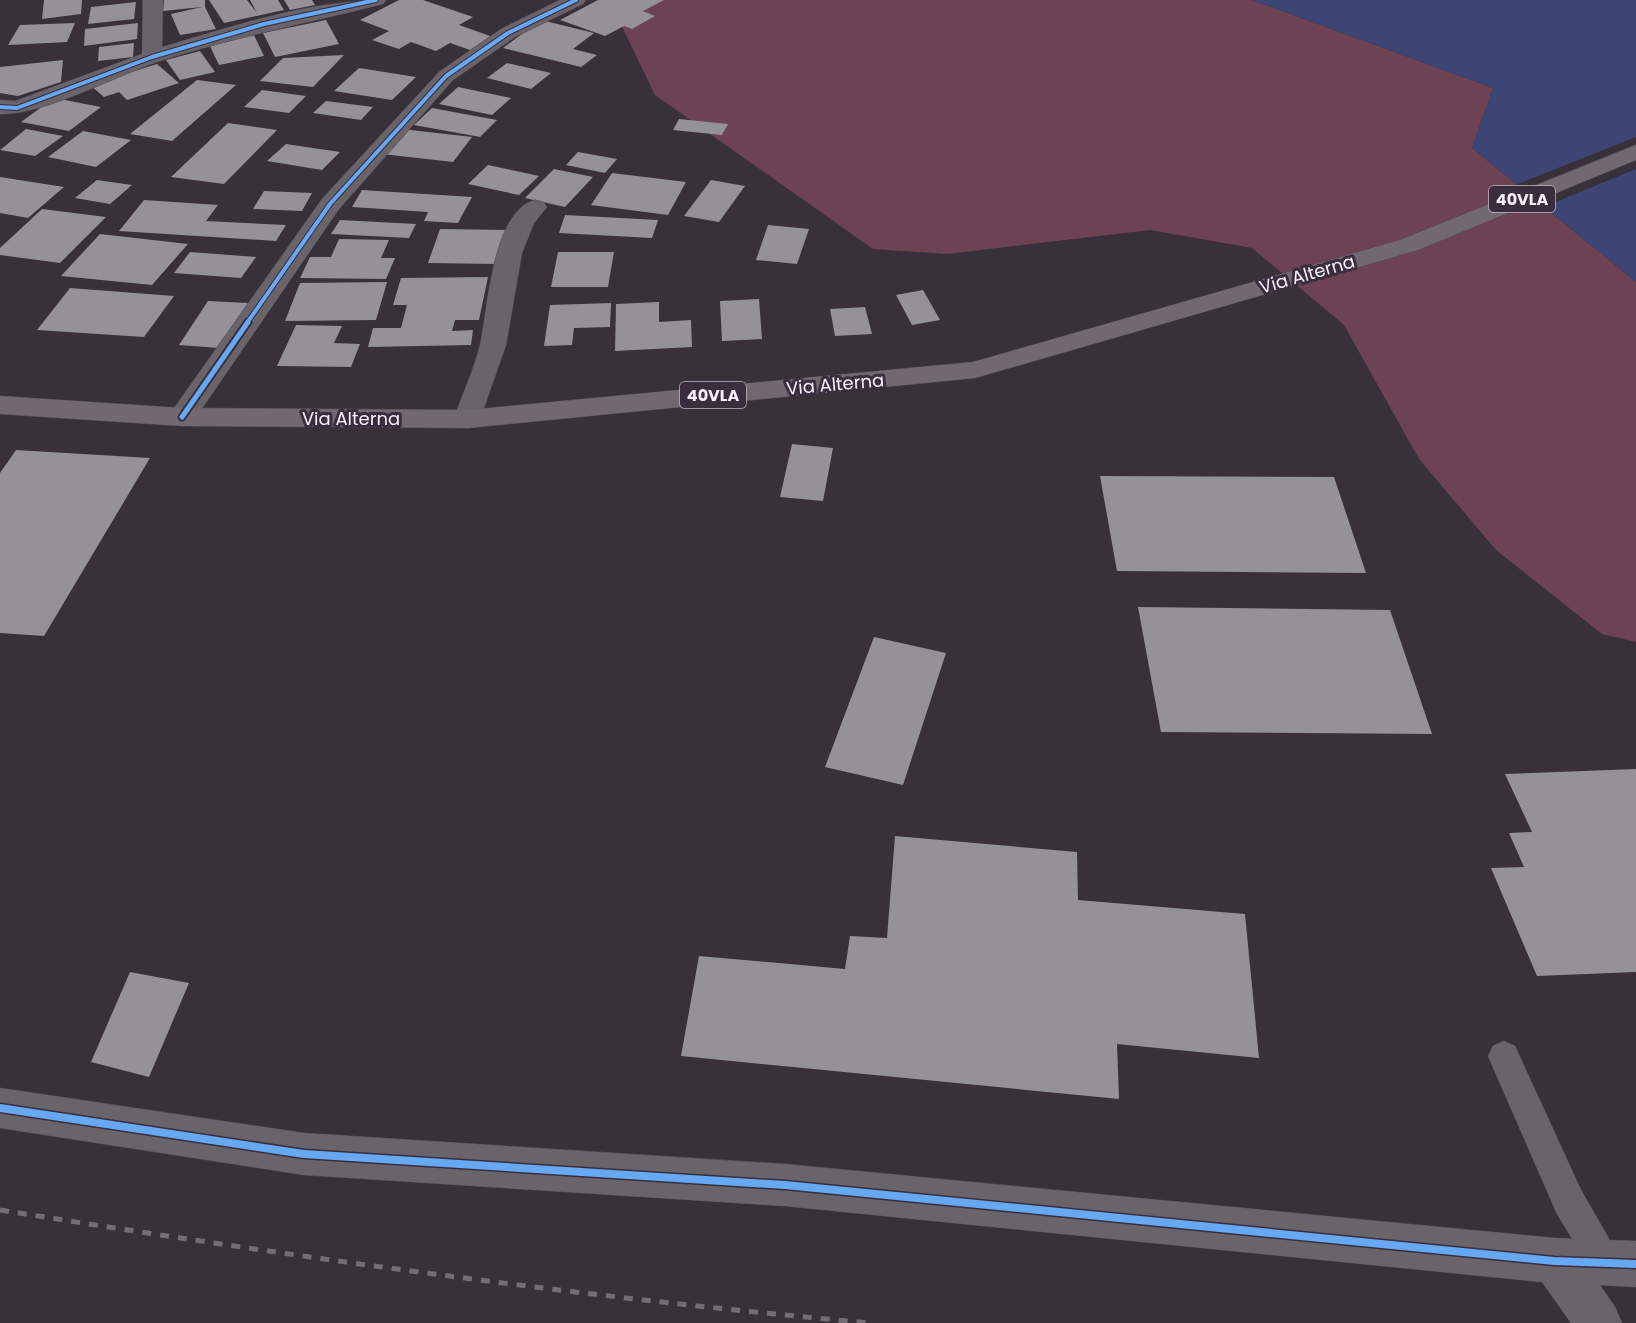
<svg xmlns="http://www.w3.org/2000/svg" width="1636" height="1323" font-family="Poppins,sans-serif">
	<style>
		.green { fill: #6d4252 }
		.water { fill: #3c4574 }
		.pier { fill: #38313a }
		.building { fill: #949199 }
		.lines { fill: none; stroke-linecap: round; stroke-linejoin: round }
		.lane-casing { stroke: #534d54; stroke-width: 1 }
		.street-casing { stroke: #534d54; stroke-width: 1 }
		.primary-casing { stroke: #534d54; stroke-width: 1 }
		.lane { fill: #68646a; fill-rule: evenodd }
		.street { fill: #68646a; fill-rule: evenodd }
		.primary { fill: #716871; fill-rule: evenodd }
		.rail { stroke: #746d76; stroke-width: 5; stroke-dasharray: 9 9; stroke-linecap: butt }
		.cycleway-far2-casing { stroke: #392d3e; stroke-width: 6 }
		.cycleway-far1-casing { stroke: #392d3e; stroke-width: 9 }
		.cycleway-casing { stroke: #392d3e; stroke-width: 11 }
		.cycleway-far2 { stroke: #66a8f1; stroke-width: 4 }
		.cycleway-far1 { stroke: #66a8f1; stroke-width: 5 }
		.cycleway { stroke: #66a8f1; stroke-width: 8 }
		.labels { text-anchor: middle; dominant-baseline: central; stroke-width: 6; stroke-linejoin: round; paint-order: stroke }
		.shield { fill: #392d3e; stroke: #beb6c2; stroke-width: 1.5 }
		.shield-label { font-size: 16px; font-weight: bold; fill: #f7f0fa }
		.street-label { font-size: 18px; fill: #f7f0fa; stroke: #392d3e }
	</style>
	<rect width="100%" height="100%" fill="#38313a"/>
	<polygon class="green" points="609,0 1252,0 1493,88 1472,148 1636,282 1636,642 1602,634 1496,550 1419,459 1344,325 1252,248 1150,230 947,254 873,249 655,95"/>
	<polygon class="water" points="1252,0 1636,0 1636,282 1472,148 1493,88"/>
	<polygon class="pier" points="1636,137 1636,169 1541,208 1513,186"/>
	<g class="building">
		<polygon points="44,0 82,0 81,14 42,19"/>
		<polygon points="164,0 205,0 205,7 216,29 180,35 171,14 202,7 163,11"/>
		<polygon points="209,0 247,0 257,13 250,0 278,0 284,10 224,23"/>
		<polygon points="284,0 312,0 315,5 290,10"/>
		<polygon points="399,0 423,0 473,17 459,25 493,37 470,50 450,43 436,51 411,42 399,49 372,40 389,31 360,20"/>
		<polygon points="598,0 664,0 643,11 655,16 632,29 624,26 605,36 560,20"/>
		<polygon points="136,2 134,19 88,24 91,7"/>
		<polygon points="326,20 339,44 275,57 263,33"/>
		<polygon points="541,20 594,33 573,49 597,55 581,67 503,48"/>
		<polygon points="75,23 67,42 8,45 20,25"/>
		<polygon points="138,23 137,39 84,46 85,29"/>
		<polygon points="254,35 264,56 219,65 209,44"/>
		<polygon points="134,43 133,57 98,61 99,47"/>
		<polygon points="200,51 215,72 180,80 166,60"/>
		<polygon points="344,55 313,87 260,81 283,58"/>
		<polygon points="63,60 61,82 18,96 0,93 0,67"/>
		<polygon points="507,63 551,73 531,89 487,78"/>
		<polygon points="157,64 179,83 127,100 119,92 104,97 90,85"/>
		<polygon points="359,68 416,77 392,100 334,91"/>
		<polygon points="197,80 236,85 172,141 130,134"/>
		<polygon points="458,87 511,98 492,115 439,104"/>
		<polygon points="262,90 306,96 289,113 244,107"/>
		<polygon points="54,98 101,107 69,131 21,122"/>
		<polygon points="326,101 373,107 361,120 313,113"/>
		<polygon points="432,108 497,120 480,137 414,125"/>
		<polygon points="679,119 728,124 722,135 673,130"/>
		<polygon points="228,123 277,130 224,184 171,177"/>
		<polygon points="26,129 63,136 35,156 0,150"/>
		<polygon points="402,129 472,137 453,162 382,154"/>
		<polygon points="83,131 131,140 96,167 48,157"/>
		<polygon points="286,144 340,152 322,170 267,161"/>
		<polygon points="578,152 617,159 605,173 566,165"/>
		<polygon points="488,165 539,176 519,195 468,184"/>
		<polygon points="554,169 593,177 565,207 525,198"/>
		<polygon points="612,173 686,182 668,215 591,205"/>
		<polygon points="0,177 64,187 28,218 0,213"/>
		<polygon points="97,180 132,185 110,204 75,198"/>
		<polygon points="711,180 745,186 719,222 684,216"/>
		<polygon points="362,190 472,197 458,223 424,221 428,212 352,207"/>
		<polygon points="264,191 312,193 302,211 253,209"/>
		<polygon points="144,200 218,205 206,221 286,225 276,241 119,231"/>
		<polygon points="42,209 106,217 60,263 0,255 0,248"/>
		<polygon points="565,215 658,220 652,238 559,233"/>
		<polygon points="340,220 416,224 409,238 331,234"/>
		<polygon points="768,225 809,229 797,264 756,260"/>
		<polygon points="440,229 508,230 498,264 428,263"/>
		<polygon points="100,234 188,244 152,285 61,276"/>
		<polygon points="339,239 389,240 381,258 395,258 386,279 300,278 310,257 331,257"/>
		<polygon points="190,252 256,257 241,278 174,273"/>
		<polygon points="558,252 614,252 608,287 551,287"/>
		<polygon points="488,277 479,320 455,320 452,331 473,330 471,345 368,347 373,328 401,328 407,305 393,305 401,278"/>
		<polygon points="387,282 376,320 285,321 300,283"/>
		<polygon points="70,288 174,296 144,337 37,330"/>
		<polygon points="923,290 940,320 912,325 896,295"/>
		<polygon points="759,299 762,339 722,341 720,301"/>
		<polygon points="208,301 248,303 220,348 179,345"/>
		<polygon points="659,302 659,322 691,320 692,347 615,351 616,304"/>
		<polygon points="611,303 610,327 574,328 572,345 544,346 550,305"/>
		<polygon points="865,307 872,334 835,336 830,309"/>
		<polygon points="296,325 342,326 334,343 360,344 351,367 277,366"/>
		<polygon points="792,444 833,448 823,501 780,497"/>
		<polygon points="16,450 150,458 44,636 0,633 0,473"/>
		<polygon points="1100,476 1334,477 1366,573 1117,571"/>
		<polygon points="1138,607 1390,610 1432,734 1161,732"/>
		<polygon points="874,637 946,653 903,785 825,767"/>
		<polygon points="1636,769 1636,972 1537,976 1491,868 1524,867 1509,833 1532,832 1505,774"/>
		<polygon points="895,836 1077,852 1078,900 1245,914 1259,1058 1117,1044 1119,1099 681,1056 699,956 845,969 850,936 887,938"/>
		<polygon points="130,972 189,983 149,1077 91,1062"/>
	</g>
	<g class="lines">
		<g class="lane-casing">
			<polygon id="lane" points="1504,1041 1515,1046 1581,1190 1623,1263 1618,1275 1606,1280 1594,1275 1557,1214 1488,1056 1493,1046"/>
		</g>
		<g class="street-casing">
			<g id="street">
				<path d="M143,0H163L162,47C235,26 309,0 386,0L383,4C308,23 234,37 160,61C117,75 42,116 0,114V100L15,101L142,54Z"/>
				<polygon points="560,0 586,0 583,4 515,37 453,80 339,209 192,423 182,426 172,423 168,417 172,411 322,199 439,72 501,29"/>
				<path d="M535,200L543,202L547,207L534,223L522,253L506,345L478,425L468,428L458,425L454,419C462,394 474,370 480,345C488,309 492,211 535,200Z"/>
				<polygon points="0,1088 304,1133 785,1164 1554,1238 1636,1241 1636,1287 1600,1285 1615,1307 1622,1323 1571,1323 1542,1282 785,1206 304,1175 0,1128"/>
			</g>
		</g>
		<g class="primary-casing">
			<polygon id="primary" points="1636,145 1636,160 1418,250 975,378 468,428 182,426 0,414 0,396 182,408 468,410 973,362 1400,240"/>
		</g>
		<use href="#lane" class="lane"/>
		<use href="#street" class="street"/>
		<use href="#primary" class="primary"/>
		<path class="rail" d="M0,1210C289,1256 578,1297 870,1323"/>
		<g class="cycleway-far2-casing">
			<g id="cycleway-far2">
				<polyline points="0,107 17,108 152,57 264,24 376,0"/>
				<polyline points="247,323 330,204 446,76 508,33 576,0"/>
			</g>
		</g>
		<g class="cycleway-far1-casing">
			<polyline id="cycleway-far1" points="182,417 248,322"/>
		</g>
		<g class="cycleway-casing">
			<polyline id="cycleway" points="0,1108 304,1154 785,1185 1554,1261 1636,1264"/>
		</g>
		<use href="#cycleway-far2" class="cycleway-far2"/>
		<use href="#cycleway-far1" class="cycleway-far1"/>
		<use href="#cycleway" class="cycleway"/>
	</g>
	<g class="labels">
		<g class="shield">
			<rect x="1489" y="186" width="66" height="26" rx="4.5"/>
			<rect x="680" y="382" width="66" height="26" rx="4.5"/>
		</g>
		<g class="shield-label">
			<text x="1522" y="199">40VLA</text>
			<text x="713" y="395">40VLA</text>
		</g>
		<g class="street-label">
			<text transform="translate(1307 274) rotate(-16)">Via Alterna</text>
			<text transform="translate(835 384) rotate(-5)">Via Alterna</text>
			<text x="351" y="418">Via Alterna</text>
		</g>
	</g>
</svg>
